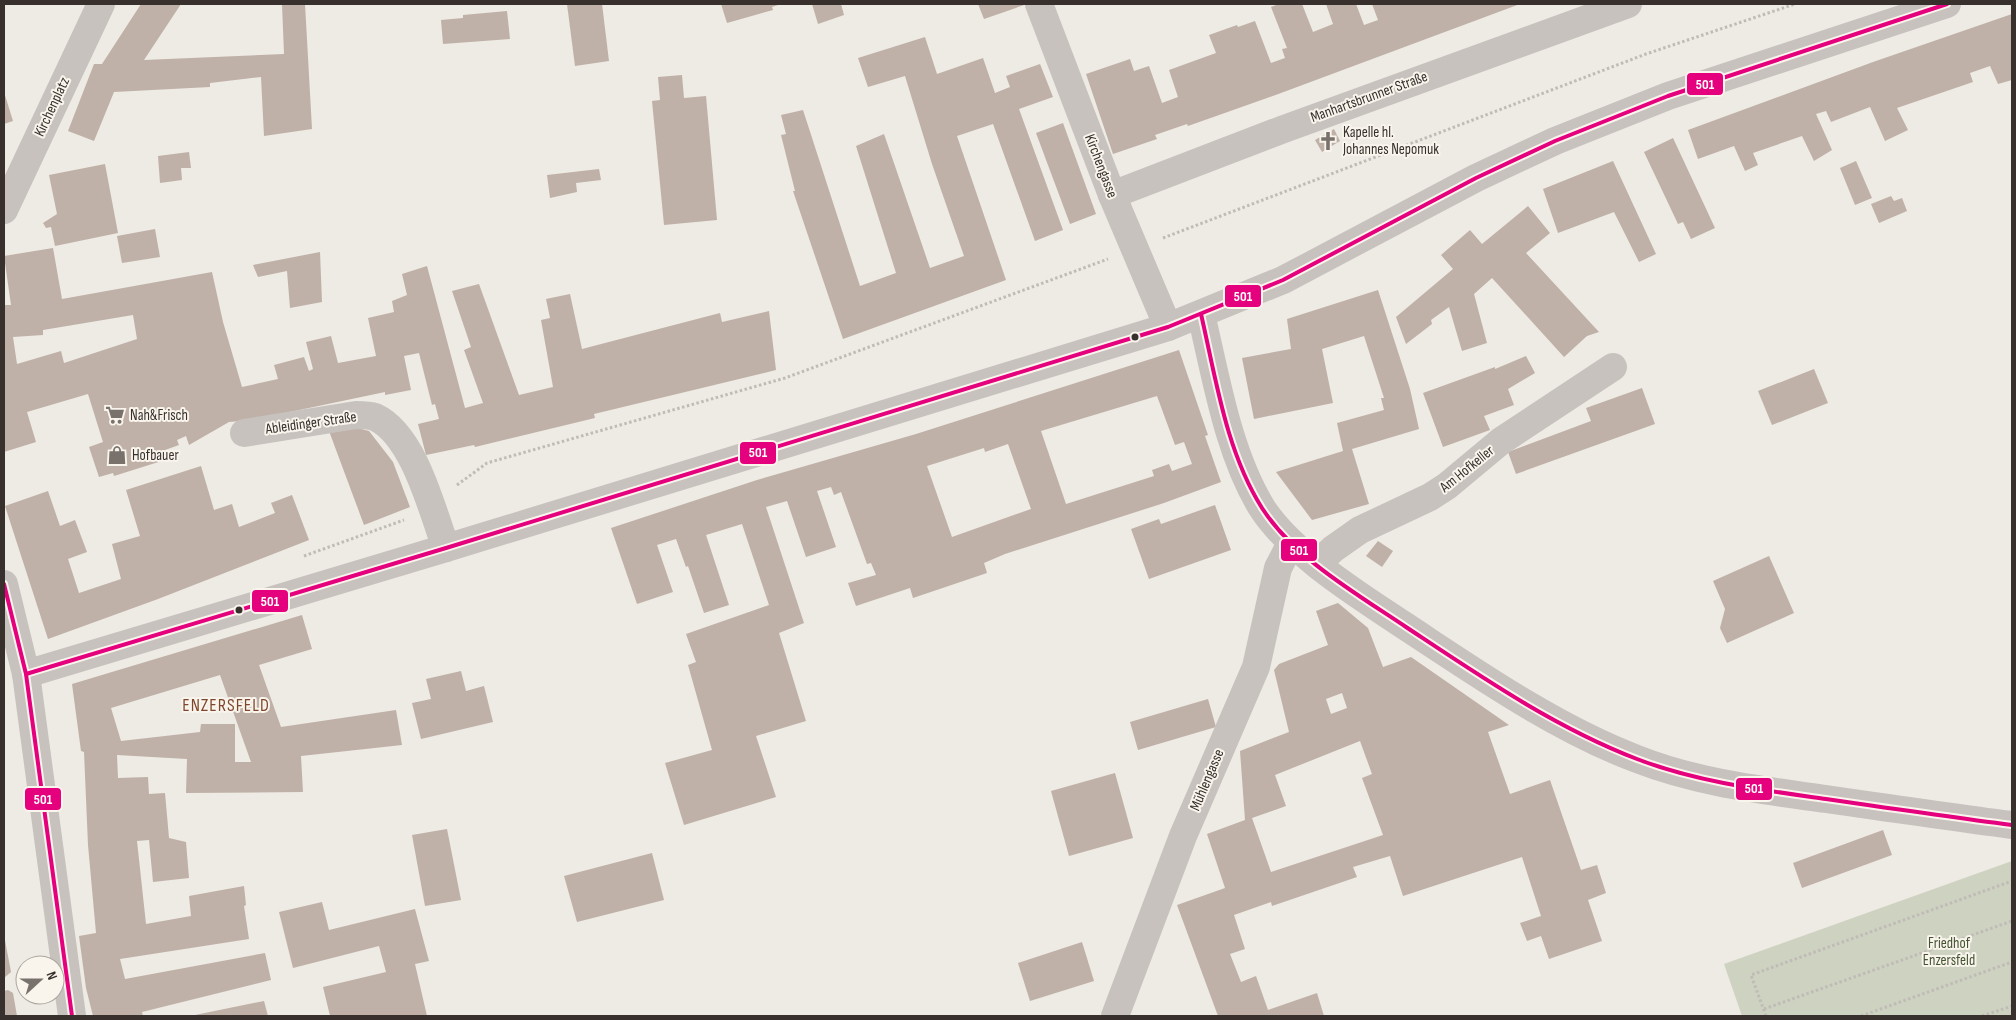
<svg xmlns="http://www.w3.org/2000/svg" width="2016" height="1020" font-family="'Sofia Sans Condensed',sans-serif">
	<style>
		.green { fill: #ced2c0 }
		.building { fill: #bfb1a8; fill-rule: evenodd }
		.lines { fill: none; stroke-linecap: round; stroke-linejoin: round }
		.path { stroke: #bfbbb6; stroke-width: 3; stroke-dasharray: 2.5 2.5; stroke-linecap: butt }
		.minor { stroke: #c7c2bd; stroke-width: 28 }
		.bus-1-casing { stroke: #f9f5ed; stroke-width: 8 }
		.bus-1 { stroke: #e5007d; stroke-width: 4 }
		.bus-dot { fill: #38302c; stroke: #f9f5ed; stroke-width: 2 }
		.labels { text-anchor: middle; dominant-baseline: central; stroke-width: 4; stroke-linejoin: round; paint-order: stroke }
		.street-label { font-size: 15px; fill: #38302c; stroke: #f9f5ed }
		.poi-label { font-size: 15px; fill: #38302c; stroke: #f9f5ed; text-anchor: start }
		.park-label { font-size: 15px; fill: #445332; stroke: #f9f5ed }
		.quarter-label { font-size: 18px; letter-spacing: 1px; fill: #7e472d; stroke: #f9f5ed }
		.line-badge { stroke: #f9f5ed; stroke-width: 2 }
		.badge-label { font-size: 14px; text-anchor: middle; font-weight: bold; fill: #fff }
	</style>
	<rect width="100%" height="100%" fill="#eeeae4"/>
	<polygon class="green" points="2012,861 2012,1016 1742,1016 1724,964"/>
	<g class="building">
		<polygon points="141,4 181,4 144,60 284,54 282,4 305,4 312,129 264,136 261,77 210,83 210,87 114,92 94,141 68,131 94,64 102,64"/>
		<polygon points="567,4 602,4 609,61 575,66"/>
		<polygon points="721,4 781,4 772,7 773,10 727,23"/>
		<polygon points="812,4 841,4 844,15 818,24"/>
		<polygon points="978,4 1027,4 984,19"/>
		<polygon points="1279,4 1302,4 1313,32 1333,24 1326,4 1356,4 1364,25 1378,20 1372,4 1520,4 1281,93 1188,126 1187,124 1155,135 1157,139 1113,154 1086,74 1130,59 1134,71 1149,66 1162,103 1178,97 1169,70 1216,53 1209,35 1237,25 1238,27 1255,21 1271,63 1285,58 1282,49 1287,48 1271,7"/>
		<polygon points="507,11 510,39 443,44 441,20 463,18 463,15"/>
		<polygon points="2012,14 2012,80 1998,84 1990,66 1970,73 1973,82 1897,108 1908,130 1885,141 1870,107 1831,122 1826,111 1816,114 1832,150 1814,161 1802,136 1753,153 1758,165 1745,171 1734,146 1698,159 1688,130 1873,62"/>
		<polygon points="925,37 937,74 983,58 995,93 1010,87 1006,76 1040,64 1053,97 1019,109 1063,230 1035,241 993,124 957,136 1006,280 843,339 793,191 795,191 781,135 786,134 781,115 803,110 860,286 896,273 856,146 884,134 930,268 964,256 932,164 905,76 868,87 858,58"/>
		<polygon points="682,75 684,98 706,96 717,220 664,225 652,101 660,100 658,77"/>
		<polygon points="4,92 13,121 4,124"/>
		<polygon points="1063,123 1096,214 1070,224 1036,133"/>
		<polygon points="1334,129 1340,141 1322,152 1315,140"/>
		<polygon points="1673,138 1715,228 1691,239 1683,222 1678,224 1644,152"/>
		<polygon points="189,152 191,168 181,168 182,180 160,183 158,156"/>
		<polygon points="1613,161 1656,254 1639,262 1614,212 1558,233 1543,189"/>
		<polygon points="1856,161 1872,198 1855,205 1840,168"/>
		<polygon points="105,164 118,233 55,246 51,227 46,228 43,223 57,214 49,175"/>
		<polygon points="599,169 601,180 576,183 577,192 550,198 547,175"/>
		<polygon points="1891,196 1894,201 1902,198 1907,211 1879,223 1871,204"/>
		<polygon points="1528,206 1550,233 1526,253 1599,332 1587,336 1564,357 1492,278 1474,294 1487,343 1462,351 1449,307 1431,320 1432,324 1406,344 1396,317 1453,269 1441,255 1470,230 1482,244"/>
		<polygon points="155,229 160,257 122,263 117,236"/>
		<path d="M53,248L62,299L212,272L223,322L242,387L278,379L274,365L304,357L309,371L313,369L306,342L331,336L338,363L376,356L368,318L394,312L392,301L407,295L402,274L427,266L465,408L483,403L464,350L471,347L452,291L479,284L519,395L553,387L541,320L550,318L546,299L570,294L582,349L720,313L722,322L769,311L776,370L594,414L595,418L475,447L474,445L426,455L418,424L439,419L435,404L432,405L419,353L404,356L411,390L385,395V392L252,420L229,422L189,445L186,436L177,440L179,445L165,450L168,459L114,476L113,473L99,477L89,447L103,442L88,394L27,412L36,442L4,452V305H11L4,256ZM133,315L137,339L64,363L61,351L17,364L13,337L43,335V330Z"/>
		<polygon points="320,252 322,302 290,308 287,271 258,277 253,265"/>
		<polygon points="1378,290 1410,389 1419,429 1352,449 1369,504 1312,520 1276,472 1343,451 1337,423 1384,410 1381,398 1384,398 1364,336 1322,349 1333,403 1254,419 1242,358 1291,349 1287,319"/>
		<path d="M1179,350L1208,435L1205,436L1221,482L1164,503L1005,554L984,563L987,573L913,598L910,588L856,606L848,583L876,575L871,563L867,564L841,492L834,495L831,487L817,491L836,547L806,557L787,501L766,507L804,623L779,633L806,721L756,736L776,797L684,825L665,763L712,750L688,665L696,662L686,634L769,605L742,524L706,535L729,605L704,613L688,566L686,567L676,539L657,545L673,592L637,604L611,528L757,480L916,434ZM1157,396L1175,445L1184,442L1192,464L1172,471L1169,464L1152,470L1154,476L1066,504L1041,431ZM1008,444L1031,509L952,537L927,466L984,448L985,452Z"/>
		<polygon points="1526,356 1535,373 1508,389 1514,405 1484,416 1490,430 1443,447 1423,393 1495,367 1495,369"/>
		<polygon points="1814,369 1828,403 1772,425 1758,391"/>
		<polygon points="1642,388 1655,424 1516,474 1508,452 1591,421 1586,408"/>
		<polygon points="350,426 369,431 393,462 410,507 364,525 329,431"/>
		<polygon points="201,466 214,510 232,504 239,527 275,513 271,503 292,495 309,540 158,599 48,639 5,506 48,491 60,526 75,520 87,552 68,559 79,593 121,579 112,544 140,536 126,490"/>
		<polygon points="1215,505 1231,550 1149,579 1131,529 1159,519 1161,524"/>
		<polygon points="1378,541 1393,551 1382,567 1366,556"/>
		<polygon points="1769,556 1794,613 1727,643 1720,628 1725,609 1713,581"/>
		<path d="M1338,603L1368,628L1383,667L1411,657L1509,725L1488,732L1510,794L1550,780L1581,870L1597,865L1606,893L1588,900L1602,941L1549,959L1541,936L1527,941L1520,923L1541,916L1522,857L1403,896L1390,856L1353,867L1357,877L1272,906L1271,902L1234,915L1245,949L1230,954L1241,982L1256,976L1268,1010L1317,993L1324,1016H1218L1177,905L1225,888L1207,834L1245,820L1240,751L1289,732L1274,670L1279,664L1328,645L1316,611ZM1342,693L1347,708L1331,714L1326,699ZM1360,741L1372,774L1362,778L1383,835L1271,872L1252,818L1286,806L1275,775Z"/>
		<path d="M302,615L312,649L259,665L281,727L396,710L402,745L301,756L303,792L186,793L187,759L117,755L118,778L148,777L149,794L165,793L169,838L186,842L189,878L153,882L149,840L137,841L146,924L191,916L189,896L244,886L246,905L244,906L249,939L120,959L125,979L265,953L271,980L142,1012L143,1016H93L86,988L79,936L96,933L88,845L84,752L81,751L72,684ZM220,675L251,762H235V724H201L200,732L121,741L111,708Z"/>
		<polygon points="461,671 466,691 484,686 493,722 421,739 412,703 431,699 426,679"/>
		<polygon points="1208,699 1216,727 1138,750 1130,722"/>
		<polygon points="1115,773 1133,838 1069,856 1051,791"/>
		<polygon points="447,829 461,900 425,906 412,835"/>
		<polygon points="1883,830 1892,855 1802,888 1793,863"/>
		<polygon points="652,853 664,900 577,922 564,876"/>
		<polygon points="322,902 329,930 415,909 429,961 415,964 427,1016 330,1016 323,987 386,972 379,946 293,968 279,912"/>
		<polygon points="4,935 11,972 4,978"/>
		<polygon points="1082,942 1094,981 1030,1001 1018,963"/>
		<polygon points="8,990 13,993 17,1016 4,1016 4,991"/>
		<polygon points="264,1001 268,1016 195,1016 195,1015"/>
	</g>
	<g class="lines">
		<g class="path">
			<polyline points="1163,238 1646,54 1795,4"/>
			<polyline points="457,485 487,463 785,378 1108,259"/>
			<polyline points="304,556 404,520"/>
			<polyline points="1764,1009 2012,921"/>
			<polyline points="1766,1016 1751,975 2012,881"/>
			<polyline points="1861,1016 2012,962"/>
			<polyline points="1982,1016 2012,1006"/>
		</g>
		<g class="minor">
			<polyline points="1039,4 1112,195 1168,327"/>
			<polyline points="1112,195 1284,129 1628,4"/>
			<polyline points="4,210 101,4"/>
			<path d="M1201,314C1216,377 1228,453 1262,508C1291,553 1357,594 1402,624C1475,672 1555,728 1637,759C1698,783 1762,790 1826,799C1888,808 1950,817 2012,825"/>
			<path d="M244,433L356,415C362,415 369,415 375,417C414,435 432,510 446,548"/>
			<polyline points="1317,564 1333,549 1360,530 1430,497 1447,486 1501,441 1613,367"/>
			<polyline points="4,584 26,674 72,1016"/>
			<polyline points="26,674 446,548 1168,327 1283,280 1476,178 1555,141 1668,96 1947,4"/>
			<polyline points="1115,1016 1183,836 1256,667 1278,568 1291,543"/>
		</g>
		<g class="bus-1-casing">
			<g id="bus-1">
				<path d="M1201,314C1216,379 1226,451 1262,508C1294,558 1357,594 1406,627C1480,676 1554,727 1637,759C1697,782 1762,790 1826,799C1888,808 1950,817 2012,825"/>
				<polyline points="4,584 26,674 72,1016"/>
				<polyline points="26,674 446,548 1168,327 1283,280 1476,178 1555,141 1668,96 1947,4"/>
			</g>
		</g>
		<use href="#bus-1" class="bus-1"/>
	</g>
	<defs>
		<g id="church-bare" transform="scale(1.5)"><path d="M-1.2-6h2.4v3.5h3.3v2.4h-3.3V6h-2.4V-.1h-3.3v-2.4h3.3Z" fill="#78716c" stroke="#f9f5ed" stroke-width="2.5" paint-order="stroke"/></g>
		<g id="supermarket-bare" transform="scale(1.5)"><path d="M-6-5.5h2.5l.6 2H6L4.5 2H-2.5L-4.4-4H-6ZM-1.5 3.2a1.3 1.3 0 1 0 .1 0ZM3 3.2a1.3 1.3 0 1 0 .1 0Z" fill="#78716c" stroke="#f9f5ed" stroke-width="2.5" paint-order="stroke"/></g>
		<g id="shop-bare" transform="scale(1.5)"><path d="M-5-2.5h2.3a2.7 3.5 0 0 1 5.4 0H5L5.5 6h-11ZM-1.5-2.5h3a1.5 2.3 0 0 0-3 0Z" fill="#78716c" stroke="#f9f5ed" stroke-width="2.5" paint-order="stroke"/></g>
	</defs>
	<g fill-rule="evenodd">
		<use href="#church-bare" x="1328" y="141"/>
		<use href="#supermarket-bare" x="115" y="415"/>
		<use href="#shop-bare" x="117" y="455"/>
	</g>
	<g class="bus-dot">
		<circle cx="1135" cy="337" r="4.5"/>
		<circle cx="239" cy="610" r="4.5"/>
	</g>
	<g class="labels">
		<g class="street-label">
			<text transform="translate(1369 97) rotate(-20)">Manhartsbrunner Straße</text>
			<text transform="translate(52 107) rotate(-65)">Kirchenplatz</text>
			<text transform="translate(1101 166) rotate(69)">Kirchengasse</text>
			<text transform="translate(311 423) rotate(-8)">Ableidinger Straße</text>
			<text transform="translate(1467 469) rotate(-39)">Am Hofkeller</text>
			<text transform="translate(1207 780) rotate(-67)">Mühlengasse</text>
		</g>
		<g class="poi-label">
			<text x="1343" y="132">Kapelle hl.<tspan x="1343" dy="17">Johannes Nepomuk</tspan></text>
			<text x="130" y="415">Nah&amp;Frisch</text>
			<text x="132" y="455">Hofbauer</text>
		</g>
		<g class="park-label">
			<text x="1949" y="943">Friedhof<tspan x="1949" dy="17">Enzersfeld</tspan></text>
		</g>
		<g class="quarter-label">
			<text x="226" y="705">ENZERSFELD</text>
		</g>
	</g>
	<g class="line-badge">
		<rect x="1686" y="72" width="38" height="24" rx="5" fill="#e5007d"/>
		<rect x="1224" y="284" width="38" height="24" rx="5" fill="#e5007d"/>
		<rect x="739" y="441" width="38" height="24" rx="5" fill="#e5007d"/>
		<rect x="1280" y="538" width="38" height="24" rx="5" fill="#e5007d"/>
		<rect x="251" y="589" width="38" height="24" rx="5" fill="#e5007d"/>
		<rect x="1735" y="777" width="38" height="24" rx="5" fill="#e5007d"/>
		<rect x="24" y="787" width="38" height="24" rx="5" fill="#e5007d"/>
	</g>
	<g class="badge-label">
		<text x="1705" y="89">501</text>
		<text x="1243" y="301">501</text>
		<text x="758" y="457">501</text>
		<text x="1299" y="555">501</text>
		<text x="270" y="606">501</text>
		<text x="1754" y="793">501</text>
		<text x="43" y="804">501</text>
	</g>
	<rect width="2016" height="1020" fill="none" stroke="#38302c" stroke-width="10"/>
	<g transform="translate(40 980) rotate(69)"><circle r="24" fill="#f9f5ed" stroke="#aca6a0"/>
	<path d="M0-4L9 19L0 12L-9 19Z" fill="#78716c"/>
	<text y="-8" font-size="14" font-weight="bold" text-anchor="middle" fill="#38302c">N</text>
	</g>
</svg>
